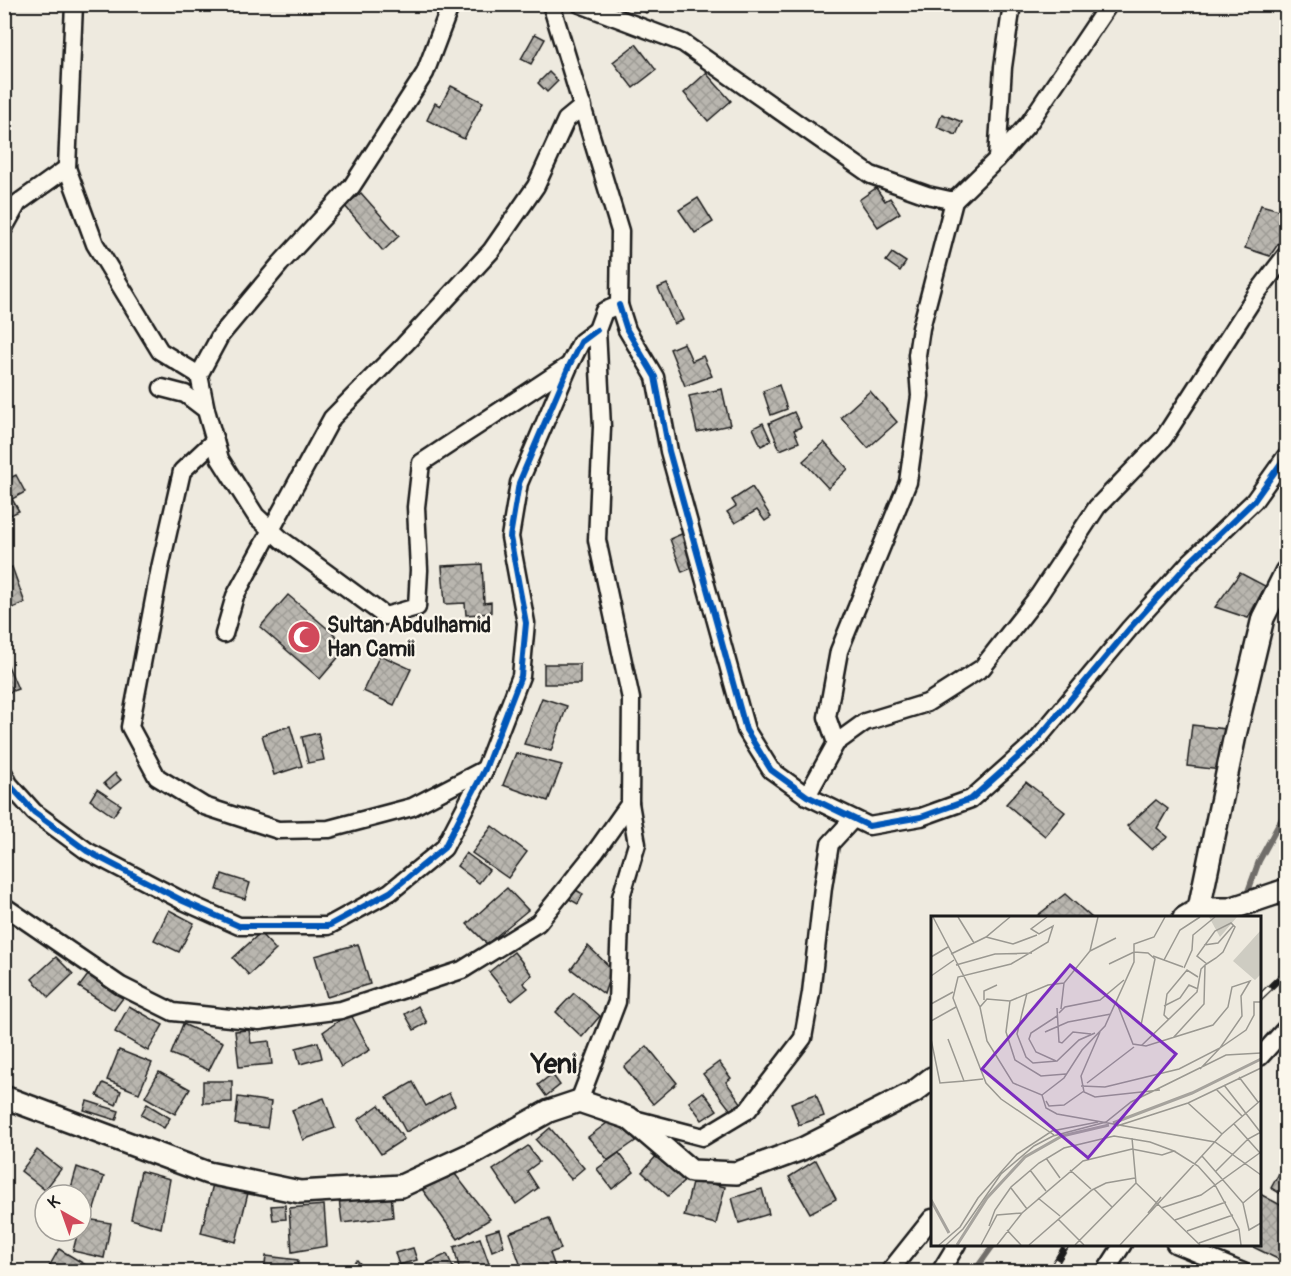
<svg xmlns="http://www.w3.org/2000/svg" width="1291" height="1276" font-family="Pangolin,sans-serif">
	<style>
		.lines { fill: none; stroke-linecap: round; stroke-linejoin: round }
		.stream { stroke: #6f6d69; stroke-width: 6 }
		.building { fill: url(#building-cross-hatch); stroke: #1c1c1c; stroke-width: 1.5 }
		.minor-casing { stroke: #1c1c1c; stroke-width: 21 }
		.tertiary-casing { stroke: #1c1c1c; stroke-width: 26 }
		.minor { stroke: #fbf7ec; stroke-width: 16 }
		.tertiary { stroke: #fbf7ec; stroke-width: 21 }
		.rail-casing { stroke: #1c1c1c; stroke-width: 7 }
		.rail { stroke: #fbf7ec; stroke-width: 4.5; stroke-dasharray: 14; stroke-linecap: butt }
		.cycleway-casing { stroke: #fbf7ec; stroke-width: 10 }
		.cycleway { stroke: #0057b8; stroke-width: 6 }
		.labels { text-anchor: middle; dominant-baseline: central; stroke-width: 4.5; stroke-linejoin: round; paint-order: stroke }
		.poi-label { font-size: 21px; font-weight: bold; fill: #1c1c1c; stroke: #fbf7ec; text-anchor: start }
		.district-label { font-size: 27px; font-weight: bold; fill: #1c1c1c; stroke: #fbf7ec }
		.inset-river { fill: none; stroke: #a6a39d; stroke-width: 3 }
		.inset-road { fill: none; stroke: #9a9891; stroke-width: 1.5 }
		.view { fill: #7b2cbf; fill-opacity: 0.15; stroke: #7b2cbf; stroke-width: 3 }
		.inset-edge { fill: none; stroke: #1c1c1c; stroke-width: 3 }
	</style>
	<defs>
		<pattern id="building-cross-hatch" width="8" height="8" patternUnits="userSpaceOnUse" patternTransform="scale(1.5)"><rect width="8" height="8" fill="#b9b6af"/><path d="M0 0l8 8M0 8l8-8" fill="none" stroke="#9e9c96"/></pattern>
	</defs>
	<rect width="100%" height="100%" fill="#eeeadf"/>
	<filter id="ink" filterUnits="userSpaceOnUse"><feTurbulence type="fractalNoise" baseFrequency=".0167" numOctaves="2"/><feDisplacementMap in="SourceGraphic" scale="12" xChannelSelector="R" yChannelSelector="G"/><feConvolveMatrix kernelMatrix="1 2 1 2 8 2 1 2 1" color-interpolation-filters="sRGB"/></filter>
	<g filter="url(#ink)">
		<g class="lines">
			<g class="stream">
				<polyline points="1246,897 1259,861 1286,811"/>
				<polyline points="974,1272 994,1244"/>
			</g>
		</g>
		<g class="building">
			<polygon points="633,4 652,4 646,13"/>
			<polygon points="535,34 545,39 531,64 521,59"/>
			<polygon points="636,44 656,70 633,88 613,62"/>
			<polygon points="549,72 558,81 547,92 538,83"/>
			<polygon points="706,73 731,101 708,121 684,93"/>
			<polygon points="451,86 483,102 464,139 427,120 435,103 440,106"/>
			<polygon points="942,114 962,122 956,135 937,127"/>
			<polygon points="1286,154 1286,177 1279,175"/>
			<polygon points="876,188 885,201 890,198 900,213 878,227 859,200"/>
			<polygon points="361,193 399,236 383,251 345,206"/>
			<polygon points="698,198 713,222 695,233 679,210"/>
			<polygon points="1261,205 1286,212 1286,232 1270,256 1245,248"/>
			<polygon points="892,253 906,262 900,271 886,261"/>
			<polygon points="4,280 8,288 5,290 11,301 4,304"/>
			<polygon points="667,284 683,320 674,324 658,288"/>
			<polygon points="684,343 692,361 703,356 712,376 685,386 670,349"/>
			<polygon points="779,385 787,409 771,415 763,391"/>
			<polygon points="722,389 730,425 697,432 689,396"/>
			<polygon points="870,391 897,422 868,448 841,417"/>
			<polygon points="794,412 801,427 794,430 799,442 780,450 769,423"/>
			<polygon points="763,423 771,441 761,446 753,428"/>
			<polygon points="824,442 848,469 828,488 803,461"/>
			<polygon points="16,475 25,492 12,499 19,511 4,518 4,481"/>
			<polygon points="752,487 771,517 765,521 757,510 735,523 727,512 736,506 732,500"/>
			<polygon points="686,532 699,565 682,572 670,539"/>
			<polygon points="482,564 484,603 491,602 491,613 466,615 465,603 445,604 442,566"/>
			<polygon points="12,567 25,603 7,610 4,602 4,570"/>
			<polygon points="1240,573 1265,586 1248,618 1215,607"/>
			<polygon points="288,595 348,646 320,679 260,627"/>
			<polygon points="380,655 411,669 394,705 363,691"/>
			<polygon points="4,661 6,661 18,689 4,694"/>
			<rect x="544" y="664" width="36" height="20"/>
			<polygon points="542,698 567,706 551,751 524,744"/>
			<polygon points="1192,725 1226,729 1221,770 1187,766"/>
			<polygon points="290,726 302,766 274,775 262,735"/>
			<polygon points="318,733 324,760 308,763 302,737"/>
			<polygon points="516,753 562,765 548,801 503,785"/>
			<polygon points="115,773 121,780 110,789 104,783"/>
			<polygon points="1026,782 1065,812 1045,836 1006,804"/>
			<polygon points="97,789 121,805 113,816 90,800"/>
			<polygon points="1156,800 1168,809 1157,828 1168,837 1152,849 1127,826"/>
			<polygon points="492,826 527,852 508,878 472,853"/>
			<polygon points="466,853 489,870 479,883 457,866"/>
			<polygon points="222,874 250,883 245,899 217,890"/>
			<polygon points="507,888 528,910 487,944 467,924"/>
			<polygon points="574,889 583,894 578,904 569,899"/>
			<polygon points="1065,894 1092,918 1041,918 1038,915"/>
			<polygon points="169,910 194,923 179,952 154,940"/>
			<polygon points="260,933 276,950 249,975 233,958"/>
			<polygon points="358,944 370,984 327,997 315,956"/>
			<polygon points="588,946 612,969 604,994 571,969"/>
			<polygon points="514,952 532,975 523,983 528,988 512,1001 489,972"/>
			<polygon points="56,957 73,974 49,997 32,979"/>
			<polygon points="88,975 123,998 114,1010 79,987"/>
			<polygon points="574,993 600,1016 582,1037 556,1012"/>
			<polygon points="129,1006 163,1025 148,1051 115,1032"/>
			<polygon points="418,1006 427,1023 414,1030 405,1014"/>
			<polygon points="350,1013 370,1050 341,1067 323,1032"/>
			<polygon points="183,1024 223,1042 209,1070 171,1054"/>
			<polygon points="249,1030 251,1043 269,1041 272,1064 239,1067 235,1031"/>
			<polygon points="318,1042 322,1058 300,1064 296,1048"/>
			<polygon points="647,1046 677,1083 653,1104 624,1067"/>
			<polygon points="119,1050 152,1063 139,1093 107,1080"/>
			<polygon points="719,1062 731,1078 726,1082 742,1104 732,1112 703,1074"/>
			<polygon points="159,1072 190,1089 175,1114 145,1097"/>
			<polygon points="552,1074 560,1085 546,1096 538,1085"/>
			<polygon points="203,1081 232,1081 232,1102 203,1103"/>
			<polygon points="413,1082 426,1106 449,1093 455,1105 406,1132 387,1097"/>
			<polygon points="103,1083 121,1091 116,1105 97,1096"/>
			<polygon points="703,1092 717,1110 702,1120 689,1102"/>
			<polygon points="816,1094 824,1116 799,1125 791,1103"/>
			<polygon points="238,1097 271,1102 267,1128 235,1124"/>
			<polygon points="324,1098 335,1128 303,1140 292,1110"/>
			<polygon points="87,1101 119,1111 116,1120 84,1110"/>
			<polygon points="147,1104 170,1118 164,1128 141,1115"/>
			<polygon points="379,1105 404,1139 381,1154 358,1120"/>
			<polygon points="614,1118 637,1140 608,1160 588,1137"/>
			<polygon points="550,1128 584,1168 571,1179 536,1140"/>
			<polygon points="528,1146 539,1162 527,1171 538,1188 516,1204 493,1170"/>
			<polygon points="37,1150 61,1169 45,1190 21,1171"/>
			<polygon points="619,1153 634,1172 612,1189 597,1169"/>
			<polygon points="659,1153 688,1178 668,1196 642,1172"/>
			<polygon points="816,1160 836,1199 810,1213 789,1177"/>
			<polygon points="1286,1161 1286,1197 1271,1188"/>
			<polygon points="77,1167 104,1177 94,1209 81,1204 81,1195 69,1195"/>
			<polygon points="141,1171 170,1179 161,1228 131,1219"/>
			<polygon points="455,1174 490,1219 458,1239 422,1189"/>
			<polygon points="693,1179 725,1187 716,1224 684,1216"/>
			<polygon points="213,1184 248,1193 236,1242 201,1233"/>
			<polygon points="762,1189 769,1214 739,1223 732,1198"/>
			<polygon points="391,1193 393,1217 342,1223 339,1199"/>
			<polygon points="1260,1194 1286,1208 1286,1263 1247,1244 1260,1244"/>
			<polygon points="285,1205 286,1219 273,1220 271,1206"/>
			<polygon points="324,1205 327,1246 292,1252 289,1208"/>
			<polygon points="81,1218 111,1223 104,1258 73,1251 78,1231 81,1231"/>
			<polygon points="549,1218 561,1249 550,1253 555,1267 543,1272 523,1272 509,1233"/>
			<polygon points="499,1229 504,1246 492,1251 486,1233"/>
			<polygon points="480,1238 492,1272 460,1272 454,1247"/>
			<polygon points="413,1248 417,1260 399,1265 395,1253"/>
			<polygon points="59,1249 91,1268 88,1272 46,1272"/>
			<polygon points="447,1254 455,1272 424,1272 421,1266"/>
			<polygon points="266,1256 298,1260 297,1272 264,1272"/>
			<polygon points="357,1260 367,1272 344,1272"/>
			<polygon points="114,1268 137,1269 137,1272 113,1272"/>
		</g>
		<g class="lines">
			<g class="minor-casing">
				<g id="minor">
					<polyline points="74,4 67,168 95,244 160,351 199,375"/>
					<polyline points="551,4 620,231 619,305 604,311 597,330 602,427 597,540 631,699 630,803 637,844 621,897 617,1002 579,1101"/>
					<polyline points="580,4 683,43 871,175 927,195 954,201 997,159 1029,123 1109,4"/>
					<polyline points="997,159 1003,67 1012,4"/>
					<polyline points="4,228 18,203 67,168"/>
					<polyline points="619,305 627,330 655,377 669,451 746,730 771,770 807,796 869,826 921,817 971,799 1034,743 1130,628 1190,562 1254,501 1286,456"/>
					<polyline points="162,388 185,394 206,410 220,459 256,516 282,540 385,616 417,607 419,570 416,507 421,463 568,366"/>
					<polyline points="206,410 199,375 220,336 280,264 352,186 425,73 451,4"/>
					<polyline points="215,440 182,471 160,568 130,727 157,777 204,806 278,830 329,829 412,807 485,769"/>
					<polyline points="224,634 235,596 332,418 404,345 491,251 536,186 566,120 583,106"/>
					<polyline points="836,743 827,717 839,651 908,482 920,396 917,355 921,328 954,201"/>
					<polyline points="4,774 9,784 34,812 87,851 183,901 239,926 328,926 390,892 444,848 485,769 521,676 526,623 510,537 519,483 569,366 581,342 597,330"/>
					<polyline points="807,796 836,743 865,722 927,703 982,668 1039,595 1097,507 1163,439 1257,293 1286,255"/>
					<polyline points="4,906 121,986 173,1012 259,1021 341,1010 462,970 538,923 596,851 630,803"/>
					<polyline points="1260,1057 1286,1028"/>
					<polyline points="630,1118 703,1137 748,1110 803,1038 811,993 823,887 830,844 853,819"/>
					<polyline points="1175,1244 1243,1272"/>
					<polyline points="889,1272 932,1218"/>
					<polyline points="940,1272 957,1244"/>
					<polyline points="1105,1272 1123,1244"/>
				</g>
			</g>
			<g class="tertiary-casing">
				<g id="tertiary">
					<polyline points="1199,909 1235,735 1263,618 1286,572"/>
					<polyline points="1184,918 1199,909 1230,909 1286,890"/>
					<polyline points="4,1097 208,1173 300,1192 401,1186 475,1152 549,1111 579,1101 629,1118 691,1171 737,1173 802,1149 914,1092 932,1078"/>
				</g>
			</g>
			<use href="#minor" class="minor"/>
			<use href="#tertiary" class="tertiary"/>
			<g class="rail-casing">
				<g id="rail">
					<polyline points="1260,997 1286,972"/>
					<polyline points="1050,1272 1067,1244"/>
				</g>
			</g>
			<use href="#rail" class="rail"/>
			<g class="cycleway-casing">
				<g id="cycleway">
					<polyline points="619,305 627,330 655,377 669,451 746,730 771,770 807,796 869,826 921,817 971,799 1034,743 1130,628 1190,562 1254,501 1286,456"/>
					<polyline points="4,774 9,784 34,812 87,851 183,901 239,926 328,926 390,892 444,848 485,769 521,676 526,623 510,537 519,483 569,366 581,342 597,330"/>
				</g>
			</g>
			<use href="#cycleway" class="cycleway"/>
		</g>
	</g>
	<defs>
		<g id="mosque-disc" transform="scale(1.725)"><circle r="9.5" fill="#d1495b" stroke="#fbf7ec"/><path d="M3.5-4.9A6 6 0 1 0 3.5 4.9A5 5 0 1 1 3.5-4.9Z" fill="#fff"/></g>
	</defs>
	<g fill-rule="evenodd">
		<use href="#mosque-disc" x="304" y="637"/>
	</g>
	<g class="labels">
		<g class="poi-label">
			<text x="327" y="625">Sultan Abdulhamid<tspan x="327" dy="24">Han Camii</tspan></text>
		</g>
		<g class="district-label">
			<text x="554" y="1064">Yeni</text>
		</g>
	</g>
	<g transform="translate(931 916)">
		<rect width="330" height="330" fill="#eeeadf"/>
		<path d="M278,1H306L289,21ZM330,14V58L324,64L302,45Z" fill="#ceccc2"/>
		<path class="inset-river" d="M182,207L261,177L330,143M0,284L18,317M26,329L56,282L94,241L131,220L178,209"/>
		<path class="inset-road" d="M2,1L49,91L56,125L82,167L111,179L115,192L126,198L284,226L330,259M27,1L43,27M116,1L100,13L108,18L122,10L117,26L80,48L27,61L22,82L55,167L70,183L123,219M55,21L82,28L106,19M273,29L287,27L302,10M159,35L185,22M20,38L55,21L79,1M222,40L252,51M0,41L17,31M233,44L249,14L269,1M178,48L203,36L217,37L224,43L210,109M25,49L64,38L101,37M274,49L285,42L292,36L304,11L300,7L284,15L266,40L276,48M253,52L261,34L262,19L284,1M0,60L23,44M96,77L86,118L95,141L102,147L126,145L148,124L164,117M53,84V75L66,69M79,85L75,116L84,144L110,160L135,158M0,88L22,76M233,90L249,82L258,69L267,73M49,91L56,83L79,85L117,69L133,67M126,92L128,126L131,127L142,116L160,118M130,93L133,67L159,35L167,1M128,97L134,91L169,84L193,64M238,104L233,99L236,78L256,54L267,61M0,105L25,91M114,116L137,106L180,98M169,116L150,160L153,176L164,181L229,174M0,123L9,167L33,165L17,123M210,130L266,76L270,53L274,49L273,88L242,122M125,145L105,136L98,123L100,117L126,100M269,153L289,132L315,114L323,99V86H330M308,161L327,186M33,165L52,163M156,167L203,131M293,169L330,217M150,170L174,171L248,153L289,132L311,100L310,80L319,65L301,71L297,91L282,109L215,130L202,128L185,85M285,173L311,200M111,179L133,162L151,134L174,110L203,46V28L223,21L234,1M115,185L118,190L133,189L153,175M257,187L291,218M303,208L329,237M186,210L257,187L330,152M201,222L205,267L269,329M243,235L267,250L284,269L308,313L310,329M271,240L312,287L318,314L330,307M115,242L129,262M99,254L115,275M139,254L160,273M285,255L317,223L330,216M80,272L96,293M163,273L181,291M107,282L129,300M312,287L330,272M230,292L270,279L330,236M217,297L230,281M127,303L153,329M244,304L295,286M58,310L64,294L80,271L108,247L133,232L183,220L219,226L243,235L231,239L201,233L152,245L91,297L66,329M76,314L90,329M256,315L302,299M268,327L308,313M8,329L29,311L47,282L86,238L121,215L167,206M15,329L32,313L70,258L103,230L122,220L175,206L200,186L295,139L330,137M50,329L66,299L91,297M98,329L161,274L175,267L204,262M144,329L205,267M189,329L291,218L330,184"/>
		<path class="view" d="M139,49L245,138L157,242L51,153Z"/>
		<rect width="330" height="330" class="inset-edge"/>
	</g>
	<rect width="1291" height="1276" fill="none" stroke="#fbf7ec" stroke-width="24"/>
	<rect x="12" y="12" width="1267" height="1252" fill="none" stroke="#1c1c1c" stroke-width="2" filter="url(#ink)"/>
	<g transform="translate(63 1213) rotate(320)"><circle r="28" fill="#fbf7ec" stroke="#a29f99" stroke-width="1.5"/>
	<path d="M0-4.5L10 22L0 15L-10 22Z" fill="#d1495b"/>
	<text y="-9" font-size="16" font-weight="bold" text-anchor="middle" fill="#1c1c1c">K</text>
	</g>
</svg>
